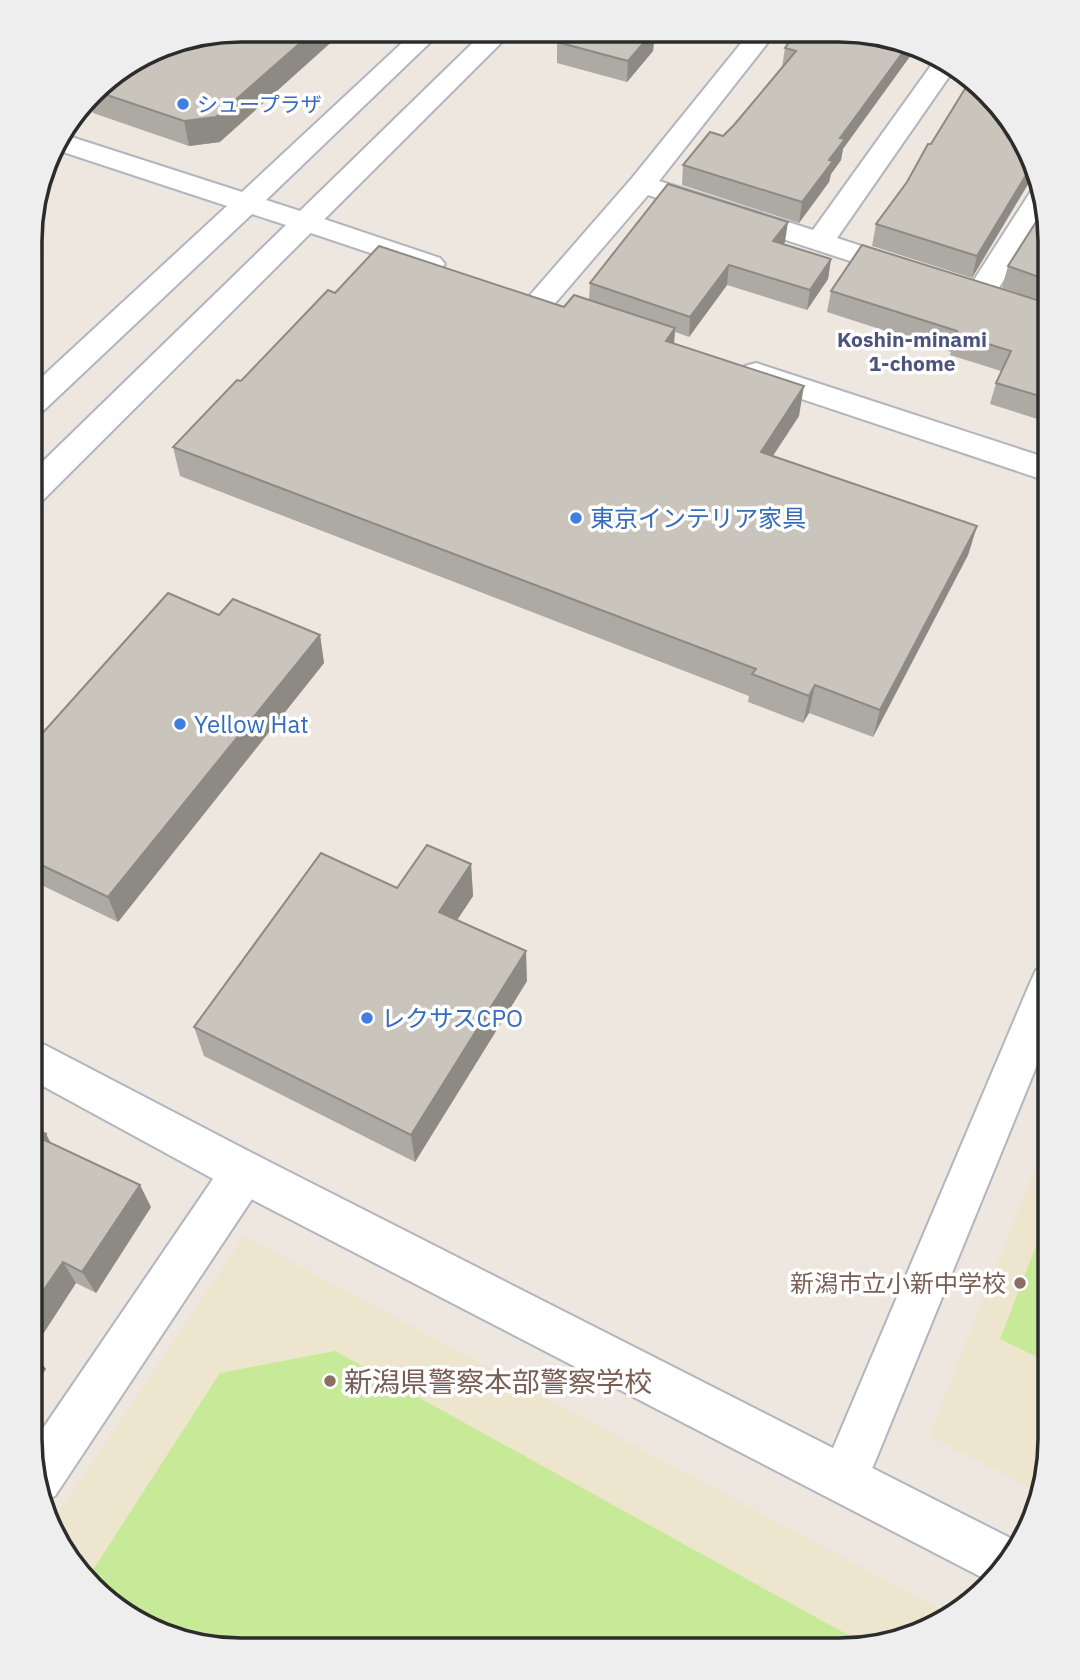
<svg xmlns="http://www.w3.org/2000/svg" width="1080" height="1680" font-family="'IBM Plex Sans','Noto Sans JP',sans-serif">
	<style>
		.education { fill: #eee5ce }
		.pitch { fill: #c6ea98 }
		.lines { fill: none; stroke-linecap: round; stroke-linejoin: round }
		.street-casing { stroke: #b2b5bf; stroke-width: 4 }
		.secondary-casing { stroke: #b2b5bf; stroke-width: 4 }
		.street { fill: #fff; fill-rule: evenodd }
		.secondary { fill: #fff; fill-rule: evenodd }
		.wall { fill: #ada9a3 }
		.shaded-wall { fill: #8d8a84 }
		.building { fill: #c9c5bd; stroke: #8d8a84; stroke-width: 2 }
		.shop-dot { fill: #3f7fe0; stroke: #fff; stroke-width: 2.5 }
		.education-dot { fill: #8d6e63; stroke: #fff; stroke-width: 2.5 }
		.labels { text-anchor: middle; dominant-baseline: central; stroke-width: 7; stroke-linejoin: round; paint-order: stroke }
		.far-shop-label { font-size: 21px; fill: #366cbe; stroke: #fff; text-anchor: start }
		.far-neighbourhood-label { font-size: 21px; font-weight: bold; fill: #4c547d; stroke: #fff }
		.shop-label { font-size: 24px; fill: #366cbe; stroke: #fff; text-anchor: start }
		.education-label { font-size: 24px; fill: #785e54; stroke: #fff; text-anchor: end }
		.near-education-label { font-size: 28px; fill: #785e54; stroke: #fff; text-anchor: start }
		.rim { fill: none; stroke: #2c2c2c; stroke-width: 3.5 }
	</style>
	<rect width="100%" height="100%" fill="#ede7df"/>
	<g class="education">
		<polygon points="1050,1130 1050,1453 1041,1493 929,1436"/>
		<polygon points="244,1236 947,1613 920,1634 839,1650 214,1648 113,1607 50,1525"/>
	</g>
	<g class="pitch">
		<polygon points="1050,1210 1050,1363 1000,1339"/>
		<polygon points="335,1351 866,1645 839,1650 214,1648 113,1607 89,1576 220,1373"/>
	</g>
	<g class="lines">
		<g class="street-casing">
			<g id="street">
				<polygon points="751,31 777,31 659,181 813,230 935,60 955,68 837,238 916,264 921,270 916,276 906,279 896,276 648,195 551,308 541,310 531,308 526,301 531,294 632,178"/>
				<polygon points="1040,189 1045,214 995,294 990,301 980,303 970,301 965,294 1031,191"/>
				<polygon points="306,213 440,258 445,264 440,270 430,273 296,228 292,222 296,216"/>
				<polygon points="756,363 1050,459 1050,482 745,380 741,373 745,366"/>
				<polygon points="1050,965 1050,1033 861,1496 844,1503 827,1496 820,1479 1030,983 1036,970"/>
				<polygon points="244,1151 260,1157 266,1172 260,1187 55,1496 42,1502 31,1446 228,1157"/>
			</g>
		</g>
		<g class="secondary-casing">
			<g id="secondary">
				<polygon points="416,30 443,30 266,200 300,211 486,30 513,31 43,500 31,503 31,473 286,225 252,214 42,412 31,415 31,387 227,206 51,148 62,134 242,192"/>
				<polygon points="30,1039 45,1045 260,1157 1020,1543 1007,1567 989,1581 228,1187 30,1079"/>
			</g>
		</g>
		<use href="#street" class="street"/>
		<use href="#secondary" class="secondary"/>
	</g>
	<g class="wall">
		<polygon points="655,31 653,51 627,82 557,63 557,42"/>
		<polygon points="797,31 843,149 841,160 831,174 829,182 799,223 682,185 683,165 723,136 734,125 782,67 785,48"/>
		<polygon points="161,46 220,142 189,146 93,113 90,98 101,82"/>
		<polygon points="1034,160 972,278 872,246 876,224 907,182"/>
		<polygon points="1050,241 1050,423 990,404 996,383 1001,371 950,355 951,352 827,312 831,291 1037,299 1002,288 1008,266"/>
		<polygon points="785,242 783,244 831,259 828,279 807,310 727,285 689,337 675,332 674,344 799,416 773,456 977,526 968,555 873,737 809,713 803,723 748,702 749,696 180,476 173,447 335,293 564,307 589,300 590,283"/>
		<polygon points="219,615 320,635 324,663 118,922 31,880 31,746"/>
		<polygon points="471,864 473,896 457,920 527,981 415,1162 204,1056 194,1027 397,888"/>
		<polygon points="30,1127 46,1134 50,1143 151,1207 96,1293 76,1283 32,1351 46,1369 30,1391"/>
	</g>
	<g class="shaded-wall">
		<polygon points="315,30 345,30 220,142 189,146 184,121"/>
		<polygon points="655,31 653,51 627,82 628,61"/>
		<polygon points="906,48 914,51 843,149 841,160 831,174 829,182 799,223 802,202 829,160 840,138"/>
		<polygon points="1034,162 1036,171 972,278 977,256"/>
		<polygon points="788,222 785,242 771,261 773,241"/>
		<polygon points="831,259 828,279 807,310 810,290"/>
		<polygon points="729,265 727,285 689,337 690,317"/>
		<polygon points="675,328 673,358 666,341"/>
		<polygon points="804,386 799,416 756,481 761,452"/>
		<polygon points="977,526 968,555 873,737 880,710"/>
		<polygon points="320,635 324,663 118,922 108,897"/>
		<polygon points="815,685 809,713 803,723 809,696"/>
		<polygon points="471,864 473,896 442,943 439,912"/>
		<polygon points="526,951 527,981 415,1162 411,1135"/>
		<polygon points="46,1134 59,1158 42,1139"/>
		<polygon points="140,1185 151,1207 96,1293 82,1272"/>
		<polygon points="63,1262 76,1283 32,1351 46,1369 30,1391 30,1310"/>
		<polygon points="30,1397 41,1410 30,1425"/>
	</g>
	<g class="building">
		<polygon points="241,30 315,30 216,117 184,121 95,91 101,82 161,46"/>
		<polygon points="568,31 654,31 628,61 557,42"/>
		<polygon points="797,31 867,32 906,48 840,138 845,139 829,160 833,161 802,202 683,165 710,132 723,136 734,125 796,51 785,48"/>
		<polygon points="971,79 1034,160 1034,162 977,256 876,224 907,182 928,144 931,144"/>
		<polygon points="668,184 788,222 773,241 831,259 810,290 729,265 690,317 590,283"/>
		<polygon points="1036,222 1047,226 1050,241 1050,281 1008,266"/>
		<polygon points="862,245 1050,304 1050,399 996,383 1011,351 956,334 957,331 831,291"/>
		<polygon points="379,246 564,307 574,295 675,328 666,341 804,386 761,452 977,526 880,710 815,685 809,696 752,674 756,669 173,447 237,380 241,381 328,290 335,293"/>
		<polygon points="168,593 219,615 233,599 320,635 108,897 31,860 31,746"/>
		<polygon points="427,845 471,864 439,912 526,951 411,1135 194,1027 321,853 397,888"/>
		<polygon points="30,1127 46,1134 42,1139 140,1185 82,1272 63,1262 30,1310"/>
	</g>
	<g class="shop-dot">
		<circle cx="183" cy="104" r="7"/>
		<circle cx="576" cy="518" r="7"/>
		<circle cx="180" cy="724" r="7"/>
		<circle cx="367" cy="1018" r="7"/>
	</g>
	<g class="education-dot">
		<circle cx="1020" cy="1283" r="7"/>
		<circle cx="330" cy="1381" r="7"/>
	</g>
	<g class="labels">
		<g class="far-shop-label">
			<text x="197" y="104">シュープラザ</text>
		</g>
		<g class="far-neighbourhood-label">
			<text x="912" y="339">Koshin-minami<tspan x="912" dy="24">1-chome</tspan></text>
		</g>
		<g class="shop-label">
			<text x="590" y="518">東京インテリア家具</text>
			<text x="194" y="724">Yellow Hat</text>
			<text x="381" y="1018">レクサスCPO</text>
		</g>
		<g class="education-label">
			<text x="1006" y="1283">新潟市立小新中学校</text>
		</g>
		<g class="near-education-label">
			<text x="344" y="1381">新潟県警察本部警察学校</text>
		</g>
	</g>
	<path d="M0 0H1080V1680H0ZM241 42H839A199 199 0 0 1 1038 241V1439A199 199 0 0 1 839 1638H241A199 199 0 0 1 42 1439V241A199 199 0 0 1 241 42Z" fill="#eee" fill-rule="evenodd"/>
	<path class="rim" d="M241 42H839A199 199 0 0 1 1038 241V1439A199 199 0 0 1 839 1638H241A199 199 0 0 1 42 1439V241A199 199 0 0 1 241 42Z"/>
</svg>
